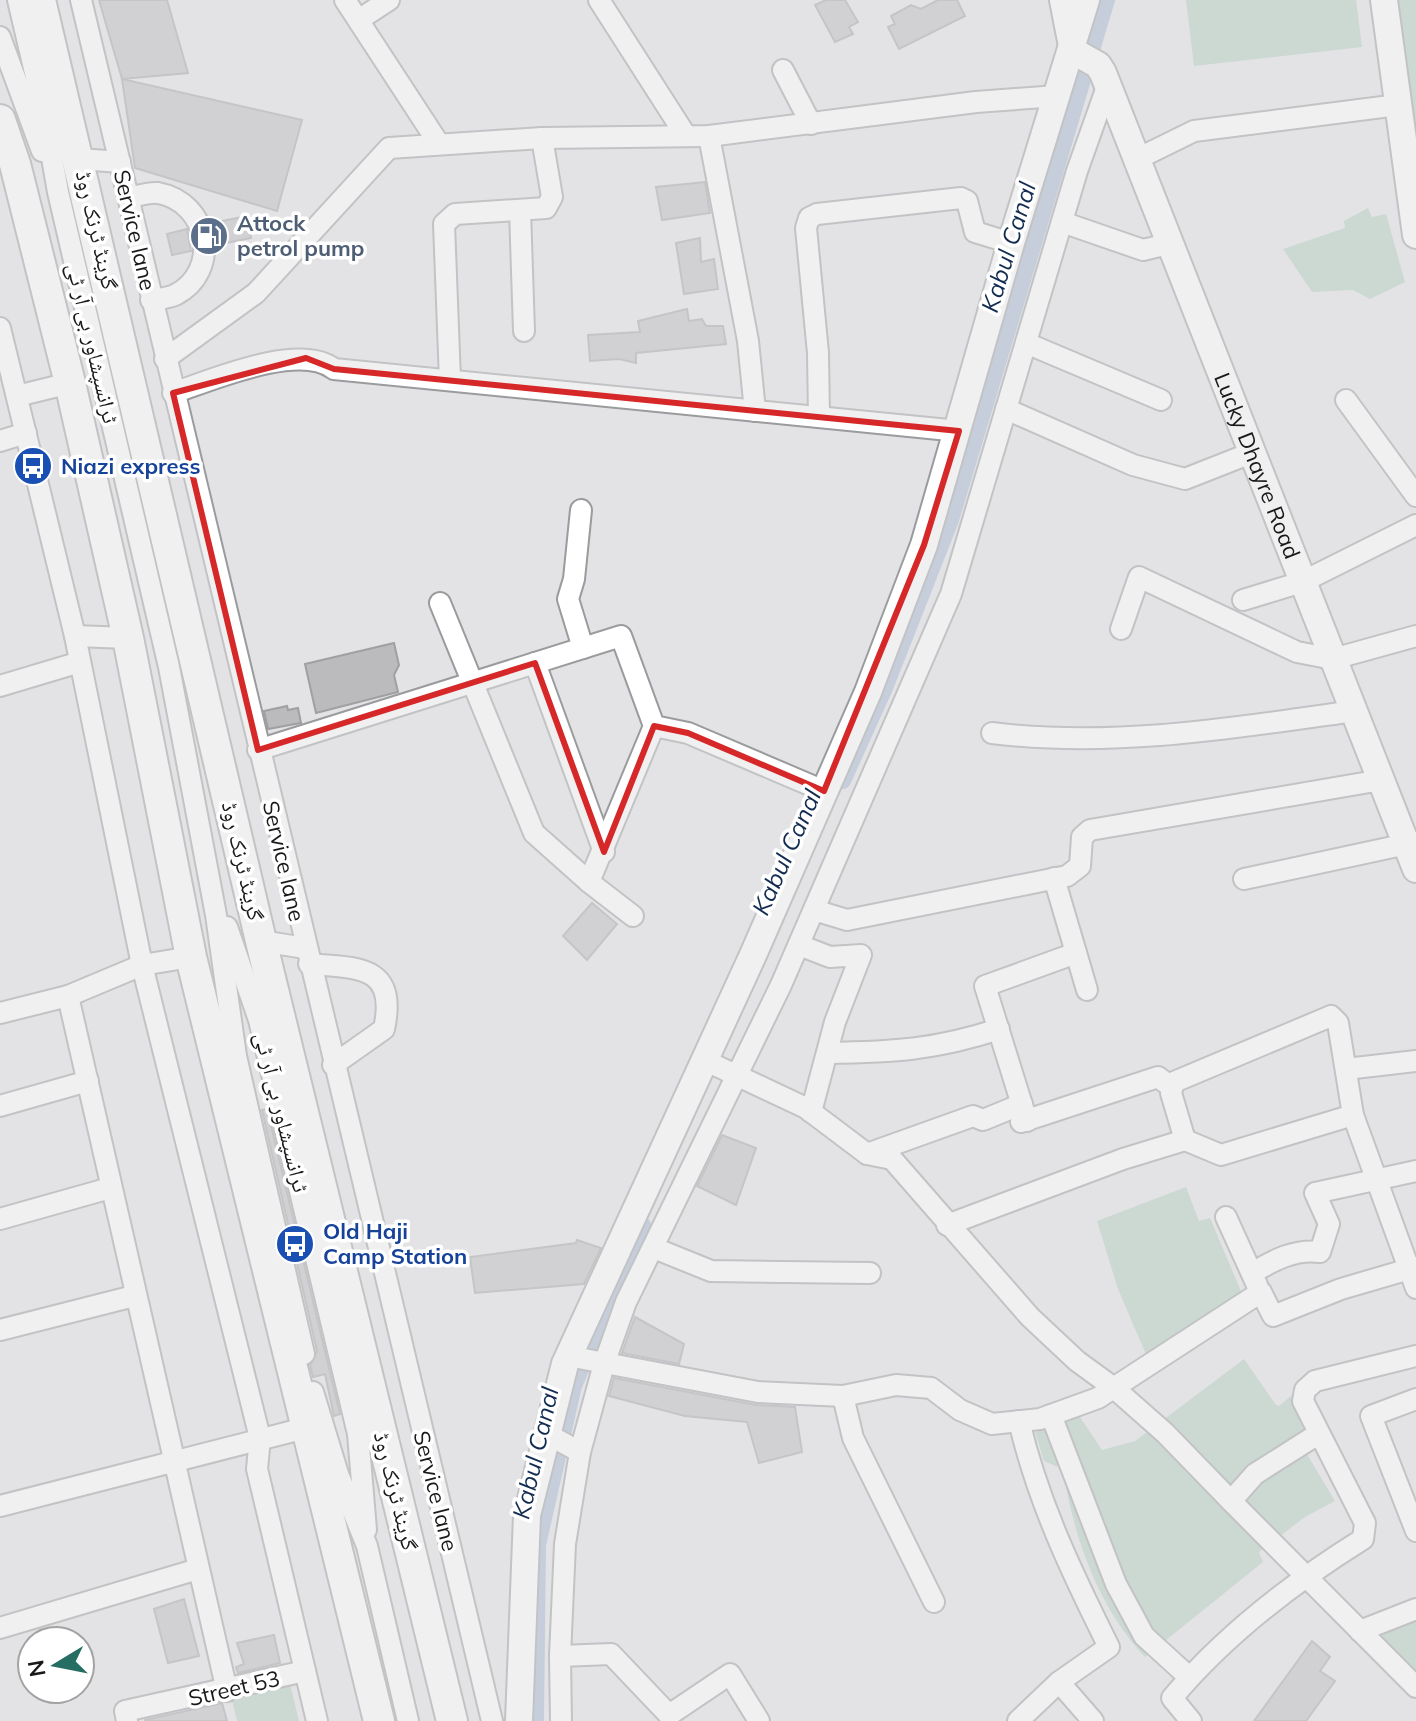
<svg xmlns="http://www.w3.org/2000/svg" width="1416" height="1721" font-family="Mulish,'Noto Naskh Arabic',sans-serif">
	<style>
		.green { fill: #afc9ba }
		.lines { fill: none; stroke-linecap: round; stroke-linejoin: round }
		.canal { stroke: #a2b4d0; stroke-width: 16 }
		.building { fill: #bbbabd; stroke: #a09fa2; stroke-width: 2 }
		.minor-casing { stroke: #9a9b9d; stroke-width: 24 }
		.major-casing { stroke: #9a9b9d; stroke-width: 30 }
		.highway-casing { stroke: #9a9b9d; stroke-width: 34 }
		.minor { stroke: #fff; stroke-width: 20 }
		.major { stroke: #fff; stroke-width: 26 }
		.highway { stroke: #fff; stroke-width: 30 }
		.marked { fill: none; stroke: #d62828; stroke-width: 6; stroke-linejoin: round }
		.labels { text-anchor: middle; dominant-baseline: central; stroke-width: 7; stroke-linejoin: round; paint-order: stroke }
		.service-label { font-size: 22px; font-weight: bold; fill: #4e5e75; stroke: #fff; text-anchor: start }
		.street-label { font-size: 22px; fill: #19191a; stroke: #fff }
		.transit-label { font-size: 22px; font-weight: bold; fill: #164399; stroke: #fff; text-anchor: start }
		.water-label { font-size: 24px; font-style: italic; fill: #122c51; stroke: #fff }
	</style>
	<rect width="100%" height="100%" fill="#e3e3e6"/>
	<g class="green">
		<polygon points="1186,0 1356,0 1362,47 1194,66"/>
		<polygon points="1399,0 1416,0 1416,205 1413,197"/>
		<polygon points="1368,208 1372,217 1386,214 1405,282 1370,299 1353,290 1312,292 1283,249 1345,228 1344,221"/>
		<polygon points="1186,1187 1199,1221 1210,1218 1243,1296 1148,1359 1118,1289 1097,1221"/>
		<path d="M1244,1359L1276,1405L1279,1406L1291,1396L1306,1436L1305,1451L1335,1501L1305,1517L1259,1552L1263,1562L1145,1657C1098,1607 1073,1536 1063,1469L1044,1461L1035,1432L1080,1417L1102,1450L1135,1441Z"/>
		<polygon points="1416,1617 1416,1680 1371,1634"/>
		<polygon points="289,1680 299,1721 237,1721 231,1696"/>
	</g>
	<g class="lines">
		<g class="canal">
			<polyline points="843,781 885,688 951,520 1107,0"/>
			<polyline points="536,1721 538,1545 574,1386 643,1225"/>
		</g>
	</g>
	<g class="building">
		<polygon points="99,0 167,0 188,73 122,79"/>
		<polygon points="826,0 845,0 858,22 849,27 853,34 835,42 815,5"/>
		<polygon points="938,0 957,0 965,16 899,49 888,27 895,24 891,16 911,5 921,9"/>
		<polygon points="122,79 302,120 277,211 135,168"/>
		<polygon points="705,182 710,213 662,220 656,187"/>
		<polygon points="247,216 251,238 216,245 212,223"/>
		<polygon points="187,229 191,251 172,255 167,234"/>
		<polygon points="700,238 701,262 714,259 718,289 684,294 676,243"/>
		<polygon points="687,309 689,321 702,319 706,326 723,326 726,344 636,353 636,363 619,359 590,361 588,335 640,332 638,321"/>
		<polygon points="394,643 399,665 394,675 398,692 316,713 305,664"/>
		<polygon points="287,706 288,710 298,708 301,723 268,729 264,711"/>
		<polygon points="592,903 617,924 587,960 563,936"/>
		<polygon points="267,1109 340,1414 334,1416 325,1374 313,1377 310,1365 317,1351 262,1110"/>
		<polygon points="722,1135 756,1148 736,1205 697,1186"/>
		<polygon points="577,1240 601,1248 584,1284 475,1293 470,1257 576,1243"/>
		<polygon points="635,1317 684,1344 679,1364 622,1353"/>
		<polygon points="614,1378 756,1405 795,1407 802,1452 759,1463 747,1422 685,1416 609,1396"/>
		<polygon points="184,1599 199,1656 168,1663 154,1609"/>
		<polygon points="274,1635 280,1663 238,1673 236,1667 244,1664 237,1643"/>
		<polygon points="1312,1641 1330,1657 1320,1671 1335,1681 1306,1721 1254,1721"/>
		<polygon points="222,1703 227,1721 145,1721 145,1720"/>
	</g>
	<g class="lines">
		<g class="minor-casing">
			<g id="minor">
				<polyline points="18,0 43,107 58,192 169,667 216,915 236,1056 304,1354"/>
				<polyline points="81,0 492,1721"/>
				<polyline points="345,0 439,144"/>
				<polyline points="599,0 686,136"/>
				<polyline points="360,19 389,0"/>
				<polyline points="0,37 42,151"/>
				<polyline points="783,70 811,124"/>
				<polyline points="709,136 748,341 755,411"/>
				<polyline points="80,159 120,162"/>
				<polyline points="1135,160 1194,131 1398,105"/>
				<path d="M128,198C137,196 149,192 158,193C209,202 222,271 175,295C168,298 158,299 151,300"/>
				<polyline points="520,210 524,331"/>
				<polyline points="1062,222 1143,250 1168,244"/>
				<polyline points="0,328 75,636 142,965 260,1438 257,1469 317,1721"/>
				<polyline points="1026,343 1161,400"/>
				<polyline points="165,359 256,293 389,148 542,138 709,136 976,102 1057,96"/>
				<polyline points="450,380 444,224 455,214 546,208 552,197 542,138"/>
				<path d="M173,393C212,380 299,342 334,369L959,431"/>
				<polyline points="17,396 70,383"/>
				<polyline points="1346,400 1416,496"/>
				<polyline points="1006,409 1133,465 1185,479 1251,453"/>
				<polyline points="819,417 818,353 806,228 809,218 817,214 961,198 967,201 975,232 1011,243"/>
				<polyline points="0,441 26,433"/>
				<polyline points="581,510 574,579 568,599 583,648"/>
				<polyline points="1243,600 1302,582 1416,525"/>
				<polyline points="440,603 534,833 589,882 654,726"/>
				<polyline points="1121,629 1139,577 1297,652 1333,659 1416,636"/>
				<polyline points="75,636 128,638"/>
				<polyline points="535,663 604,852"/>
				<polyline points="0,686 80,662"/>
				<path d="M992,733C1113,748 1234,728 1354,711"/>
				<polyline points="258,750 621,636 654,726 688,733 824,791"/>
				<polyline points="1054,878 1087,990"/>
				<polyline points="1244,879 1416,842"/>
				<polyline points="589,882 633,916"/>
				<polyline points="814,910 847,920 1067,876 1080,866 1082,837 1090,830 1381,780"/>
				<polyline points="227,927 259,1020 358,1434 366,1530"/>
				<polyline points="261,941 305,948"/>
				<polyline points="799,945 830,957 861,955 835,1022 811,1112"/>
				<path d="M309,964C358,968 398,965 384,1029L333,1065"/>
				<polyline points="68,996 227,1691"/>
				<polyline points="0,1013 68,996 142,965 191,957"/>
				<path d="M827,1053C893,1052 935,1050 999,1029"/>
				<polyline points="704,1060 806,1108 867,1154 973,1116 983,1120 1022,1104"/>
				<polyline points="1346,1069 1416,1061"/>
				<polyline points="0,1106 88,1081"/>
				<polyline points="1027,1121 985,986 1076,953"/>
				<polyline points="1021,1122 1158,1077 1170,1086"/>
				<polyline points="1185,1140 1171,1093 1174,1082 1331,1016 1338,1023 1353,1115 1416,1288"/>
				<polyline points="867,1154 892,1159 1030,1317 1077,1361 1114,1388 1165,1433 1231,1501 1255,1474 1318,1434"/>
				<polyline points="1226,1217 1257,1285"/>
				<polyline points="0,1219 110,1188"/>
				<polyline points="947,1225 1123,1159 1185,1140 1221,1155 1353,1115"/>
				<polyline points="654,1248 711,1271 870,1273"/>
				<path d="M1252,1273C1274,1260 1294,1249 1320,1252L1329,1224L1315,1193L1416,1171"/>
				<polyline points="0,1330 134,1296"/>
				<polyline points="568,1356 758,1392 843,1396 896,1385 931,1388 960,1410 992,1424 1040,1419 1098,1398 1261,1292 1273,1316 1341,1289 1416,1267"/>
				<polyline points="313,1392 338,1474 367,1546 408,1721"/>
				<polyline points="843,1396 853,1438 934,1602"/>
				<polyline points="1416,1399 1371,1416 1416,1531"/>
				<polyline points="1051,1415 1116,1584 1144,1636 1189,1677"/>
				<polyline points="545,1433 580,1452"/>
				<polyline points="1231,1501 1416,1687"/>
				<polyline points="0,1506 309,1427"/>
				<polyline points="0,1628 198,1569"/>
				<polyline points="1360,1631 1416,1609"/>
				<polyline points="560,1656 565,1544 580,1452 604,1364 626,1302 781,985 951,594 1077,171 1108,84"/>
				<polyline points="1059,1682 1093,1721"/>
				<polyline points="127,1721 125,1711 305,1671"/>
				<polyline points="561,1721 560,1656 611,1654 669,1715 730,1674 759,1721"/>
				<path d="M1018,1721L1059,1682L1109,1647C1072,1573 1038,1502 1019,1421"/>
				<path d="M1191,1721L1172,1698C1224,1636 1294,1582 1363,1539L1365,1523L1303,1401L1305,1390L1315,1381L1416,1356"/>
			</g>
		</g>
		<g class="major-casing">
			<g id="major">
				<path id="s1" d="M1063,0L1073,51L1098,65L1103,73L1416,869"/>
				<polyline points="1384,0 1416,235"/>
				<polyline points="519,1721 527,1515 565,1364 753,955 868,692 924,545 1011,243 1086,0"/>
			</g>
		</g>
		<g class="highway-casing">
			<g id="highway">
				<polyline points="40,0 261,941 452,1721"/>
				<polyline points="0,120 15,164 70,383 128,638 191,957 379,1721"/>
			</g>
		</g>
		<use href="#minor" class="minor"/>
		<use href="#major" class="major"/>
		<use href="#highway" class="highway"/>
	</g>
	<path d="M0 0H1416V1721H0ZM306,358L334,369L959,431L924,545L824,791L688,733L654,726L604,852L535,663L258,750L173,393Z" fill="#e3e3e6" fill-opacity=".55" fill-rule="evenodd"/>
	<path class="marked" d="M306,358L334,369L959,431L924,545L824,791L688,733L654,726L604,852L535,663L258,750L173,393Z"/>
	<defs>
		<g id="fuel-disc" transform="scale(2)"><circle r="9.5" fill="#5c6f8a" stroke="#fff"/><path d="M-5.5-6h7V0h2V4h1.3V-2.5L3-4.5l.8-.8L6-3V5H2.5V1h-1V6h-7ZM-4.2-4.7v3.2H.2V-4.7Z" fill="#fff"/></g>
		<g id="bus-disc" transform="scale(2)"><circle r="9.5" fill="#1a4fb4" stroke="#fff"/><path d="M-5-6H5V4H4V6H2V4H-2V6H-4V4H-5ZM-3.5-4V0h7V-4ZM-3.5 1.2v1.5H-2V1.2ZM2 1.2v1.5H3.5V1.2Z" fill="#fff"/></g>
	</defs>
	<g fill-rule="evenodd">
		<use href="#fuel-disc" x="209" y="236"/>
		<use href="#bus-disc" x="33" y="466"/>
		<use href="#bus-disc" x="295" y="1244"/>
	</g>
	<g class="labels">
		<g class="service-label">
			<text x="237" y="223">Attock<tspan x="237" dy="25">petrol pump</tspan></text>
		</g>
		<g class="street-label">
			<text transform="translate(97 230) rotate(77)">گرینڈ ٹرنک روڈ</text>
			<text transform="translate(135 230) rotate(77)">Service lane</text>
			<text transform="translate(93 343) rotate(77)">ٹرانسپشاور بی آر ٹی</text>
			<text stroke="none"><textPath href="#s1" startOffset="512">Lucky Dhayre Road</textPath></text>
			<text transform="translate(243 861) rotate(77)">گرینڈ ٹرنک روڈ</text>
			<text transform="translate(284 861) rotate(77)">Service lane</text>
			<text transform="translate(282 1112) rotate(76)">ٹرانسپشاور بی آر ٹی</text>
			<text transform="translate(396 1491) rotate(76)">گرینڈ ٹرنک روڈ</text>
			<text transform="translate(436 1491) rotate(76)">Service lane</text>
			<text transform="translate(234 1688) rotate(-13)">Street 53</text>
		</g>
		<g class="transit-label">
			<text x="61" y="466">Niazi express</text>
			<text x="323" y="1231">Old Haji<tspan x="323" dy="25">Camp Station</tspan></text>
		</g>
		<g class="water-label">
			<text transform="translate(1008 247) rotate(-73)">Kabul Canal</text>
			<text transform="translate(786 852) rotate(-66)">Kabul Canal</text>
			<text transform="translate(535 1453) rotate(-77)">Kabul Canal</text>
		</g>
	</g>
	<g transform="translate(56 1665) rotate(260)"><circle r="38" fill="#ffffff" stroke="#a3a3a3" stroke-width="2"/>
	<path d="M0-6L14 30L0 20L-14 30Z" fill="#266d63"/>
	<text y="-12" font-size="22" font-weight="bold" text-anchor="middle" fill="#19191a">N</text>
	</g>
</svg>
